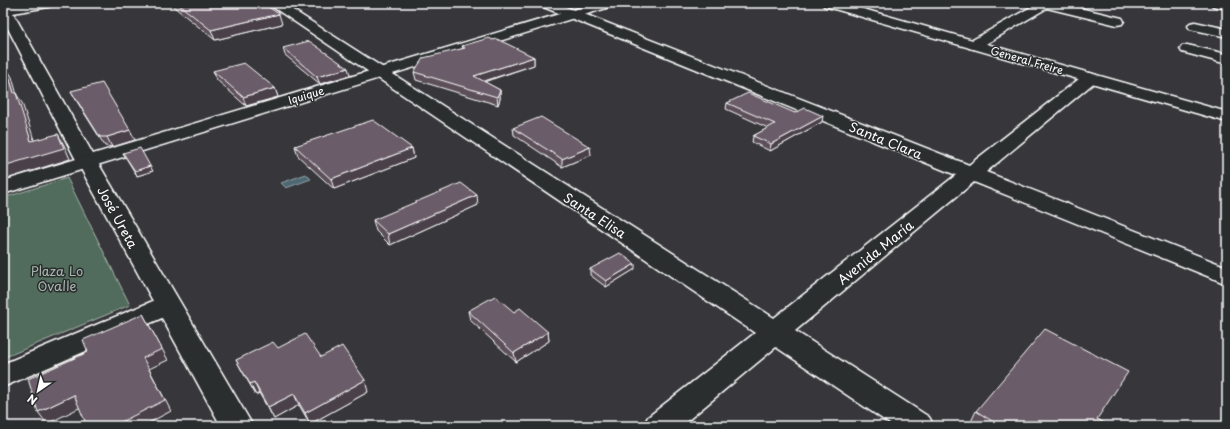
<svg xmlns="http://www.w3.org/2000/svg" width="1230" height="429" font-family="'Playpen Sans',sans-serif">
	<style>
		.green { fill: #516c5c; stroke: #a8b6ae }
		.water { fill: #4d6872; stroke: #94a4aa }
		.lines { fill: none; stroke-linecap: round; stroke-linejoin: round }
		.street-casing { stroke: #fff; stroke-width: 3 }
		.secondary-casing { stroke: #fff; stroke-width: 3 }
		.street { fill: #2a2d2e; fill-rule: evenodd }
		.secondary { fill: #2a2d2e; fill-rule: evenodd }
		.wall { fill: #5b4f5a; stroke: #fff }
		.shaded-wall { fill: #4a404a; stroke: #fff }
		.building { fill: #6a5c69; stroke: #fff }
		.labels { text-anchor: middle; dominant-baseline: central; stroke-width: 3; stroke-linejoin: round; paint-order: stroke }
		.far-street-label { font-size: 11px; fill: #fff; stroke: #2a2d2e }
		.street-label { font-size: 13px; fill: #fff; stroke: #2a2d2e }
		.park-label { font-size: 13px; fill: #a8b6ae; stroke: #2a2d2e }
	</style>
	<rect width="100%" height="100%" fill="#37363a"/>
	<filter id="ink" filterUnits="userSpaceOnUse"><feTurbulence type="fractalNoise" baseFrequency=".025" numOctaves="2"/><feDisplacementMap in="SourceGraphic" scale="8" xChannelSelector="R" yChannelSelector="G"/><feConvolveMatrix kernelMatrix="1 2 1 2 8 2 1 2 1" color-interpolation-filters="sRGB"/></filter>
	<g filter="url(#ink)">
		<polygon class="green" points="67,178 130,305 3,358 3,198"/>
		<polygon class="water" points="306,174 311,179 286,188 281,183"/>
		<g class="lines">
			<g class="street-casing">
				<g id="street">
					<polygon points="3,3 9,6 27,3 54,3 52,6 48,7 13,13 94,156 253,426 221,426 162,318 3,387 3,364 153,301 74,156 3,19"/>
					<polygon points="267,3 282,3 774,318 956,175 541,6 539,3 556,3 969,165 1084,75 1090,73 1096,75 1098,78 1096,81 986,172 1227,267 1227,284 974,182 795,331 929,417 934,426 893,426 776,347 681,426 643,426 648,417 755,333"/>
					<polygon points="1038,3 1058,3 1122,18 1124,21 1122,24 1117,25 1047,8 979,48 974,49 969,48 967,45 969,42"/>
					<polygon points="1211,3 1227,3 1227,9 1213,6"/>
					<polygon points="1195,22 1227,29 1227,37 1190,29 1188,26 1190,23"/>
					<polygon points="1187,45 1227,54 1227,64 1182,52 1180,49 1182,46"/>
				</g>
			</g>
			<g class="secondary-casing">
				<g id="secondary">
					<polygon points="596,3 615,3 613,6 3,194 3,181"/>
					<polygon points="822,3 842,3 1227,112 1227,122 824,6"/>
				</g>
			</g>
			<use href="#street" class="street"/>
			<use href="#secondary" class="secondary"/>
		</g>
		<g class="wall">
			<polygon points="172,3 262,3 282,24 215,40 174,7"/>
			<polygon points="493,40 534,57 534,65 484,82 500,90 500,99 498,105 416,80 414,72 463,48 462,46"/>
			<polygon points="283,48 350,75 320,84 285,55"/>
			<polygon points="213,71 275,88 278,97 246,106 217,80"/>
			<polygon points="71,91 130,130 135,140 112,147 105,146 76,100"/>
			<polygon points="727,103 795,113 822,122 770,151 752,142 753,136 768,128 726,109"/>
			<polygon points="513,128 591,155 562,167 514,135"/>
			<polygon points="295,146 412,148 414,158 334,189 298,156"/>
			<polygon points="123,153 153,171 137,176 126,158"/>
			<polygon points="478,205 390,245 376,231 373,220"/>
			<polygon points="590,269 635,269 606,287 590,275"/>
			<polygon points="468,311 514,312 548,332 549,341 516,362 470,320"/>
			<polygon points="278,348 321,357 368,392 310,424 299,405 274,419 259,393 256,395 242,371 236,360"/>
			<polygon points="976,411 1097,419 1110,426 969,426"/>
		</g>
		<g class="shaded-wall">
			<polygon points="279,14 282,24 215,40 211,30"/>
			<polygon points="534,57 534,65 475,84 474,76"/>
			<polygon points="6,67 12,77 17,95 22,103 38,152 31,141 14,93"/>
			<polygon points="348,68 350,75 320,84 317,77"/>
			<polygon points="275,88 278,97 246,106 243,97"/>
			<polygon points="500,90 500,99 498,105 497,97"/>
			<polygon points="823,116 822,122 770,151 771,144"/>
			<polygon points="130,130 135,140 112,147 107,137"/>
			<polygon points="58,134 64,145 70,159 3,180 3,166"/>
			<polygon points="590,147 591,155 562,167 562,159"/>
			<polygon points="412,148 414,158 334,189 331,179"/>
			<polygon points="150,166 153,171 137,176 135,171"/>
			<polygon points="477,195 478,205 390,245 388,234"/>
			<polygon points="635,264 635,269 606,287 606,281"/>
			<polygon points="143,314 168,360 149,369 171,411 143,426 113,426 143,358"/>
			<polygon points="548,332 549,341 516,362 514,353"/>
			<polygon points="365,380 368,392 310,424 305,413"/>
			<polygon points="254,382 259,393 256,395 250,384"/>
			<polygon points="294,394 299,405 274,419 268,407"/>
			<polygon points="74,395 83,406 47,424 38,412"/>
		</g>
		<g class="building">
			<polygon points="177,3 262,3 279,14 211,30"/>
			<polygon points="489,38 493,40 497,39 534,57 474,76 500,90 497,97 414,72 423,58 465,48 462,46"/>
			<polygon points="309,41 348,68 317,77 283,48"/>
			<polygon points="244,63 275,88 243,97 213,71"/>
			<polygon points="3,67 6,67 14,93 16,93 31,141 58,134 64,148 3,166"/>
			<polygon points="102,83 130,130 107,137 100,137 71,91"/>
			<polygon points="748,93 795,113 805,108 823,116 771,144 753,136 775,124 727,103"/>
			<polygon points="541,117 590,147 562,159 513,128"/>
			<polygon points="373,120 412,148 331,179 295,146"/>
			<polygon points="140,148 150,166 135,171 123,153"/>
			<polygon points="461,183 477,195 388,234 373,220"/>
			<polygon points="620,253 635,264 606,281 590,269"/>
			<polygon points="495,296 514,312 520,308 548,332 514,353 468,311"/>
			<polygon points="143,314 162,349 143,358 165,400 113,426 87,426 74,395 38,412 28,379 88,352 83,340"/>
			<polygon points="1045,329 1128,372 1097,419 1110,426 1000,426 976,411"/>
			<polygon points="305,334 321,357 342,346 365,380 305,413 294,394 268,407 254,382 250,384 236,360 273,342 278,348"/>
		</g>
	</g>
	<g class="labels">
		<g class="far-street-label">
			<text transform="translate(1027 60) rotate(16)">General Freire</text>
			<text transform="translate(306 95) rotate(-17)">Iquique</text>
		</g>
		<g class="street-label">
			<text transform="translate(886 140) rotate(22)">Santa Clara</text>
			<text transform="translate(595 215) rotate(33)">Santa Elisa</text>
			<text transform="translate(118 217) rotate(61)">José Ureta</text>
			<text transform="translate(875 252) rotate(-39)">Avenida María</text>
		</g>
		<g class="park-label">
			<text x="57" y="270">Plaza Lo<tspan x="57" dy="15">Ovalle</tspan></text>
		</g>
	</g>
	<rect width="1230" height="429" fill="none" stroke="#2a2d2e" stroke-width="16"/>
	<rect x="8" y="8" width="1214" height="413" fill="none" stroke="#fff" stroke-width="1.5" filter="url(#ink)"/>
	<g transform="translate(38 391) rotate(214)" stroke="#2a2d2e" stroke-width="3" paint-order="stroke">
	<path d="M0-3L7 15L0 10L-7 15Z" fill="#ffffff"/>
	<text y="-6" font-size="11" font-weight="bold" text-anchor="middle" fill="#ffffff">N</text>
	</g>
</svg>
